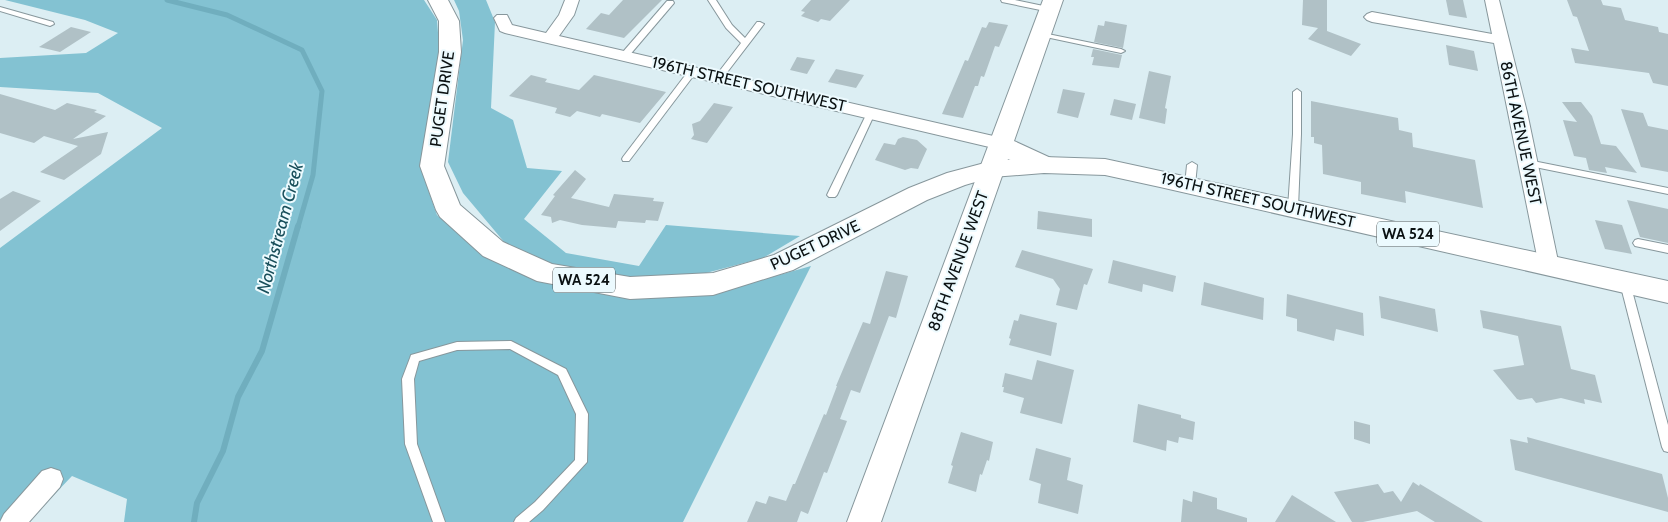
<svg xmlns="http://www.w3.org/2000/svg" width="1668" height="522" font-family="Cabin,sans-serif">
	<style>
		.forest { fill: #83c2d2 }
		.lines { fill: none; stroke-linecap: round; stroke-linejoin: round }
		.stream-far1 { stroke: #70aebe; stroke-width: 5 }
		.stream { stroke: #70aebe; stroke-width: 6 }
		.building { fill: #b0c1c6 }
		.lane-casing { stroke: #87979c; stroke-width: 2 }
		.street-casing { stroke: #87979c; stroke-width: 2 }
		.secondary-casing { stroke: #87979c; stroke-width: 2 }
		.primary-casing { stroke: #87979c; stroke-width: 2 }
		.lane { fill: #fff; fill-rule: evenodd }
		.street { fill: #fff; fill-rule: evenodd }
		.secondary { fill: #fff; fill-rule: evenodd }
		.primary { fill: #fff; fill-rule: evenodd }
		.labels { text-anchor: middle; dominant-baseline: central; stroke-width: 4; stroke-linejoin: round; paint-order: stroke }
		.shield { fill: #ecfafe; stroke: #4e5759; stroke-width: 1 }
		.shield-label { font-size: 15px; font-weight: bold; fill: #0b1112 }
		.street-label { font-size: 16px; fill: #0b1112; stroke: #ecfafe }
		.water-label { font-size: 18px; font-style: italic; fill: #184e5a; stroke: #ecfafe }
	</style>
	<rect width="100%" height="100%" fill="#dceef3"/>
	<g class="forest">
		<polygon points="5,0 424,0 437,20 440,58 422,172 437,215 477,250 541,281 714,293 811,266 683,522 124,522 127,499 72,476 28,522 0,522 0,248 162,128 98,93 0,87 0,58 86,53 118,33 85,20"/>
		<polygon points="454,0 486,0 495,22 491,108 513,120 527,168 562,171 524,219 566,253 639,266 666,225 800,236 763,258 706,273 649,279 605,276 552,266 505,243 463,193 448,162 463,40 459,11"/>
	</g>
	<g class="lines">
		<polyline class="stream-far1" points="167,0 227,15 302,50 322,91 313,175 298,227"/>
		<polyline class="stream" points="194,522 197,503 223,451 238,397 262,351 298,226"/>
	</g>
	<g class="building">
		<polygon points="623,0 662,0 624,38 586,29 601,13 609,15"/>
		<polygon points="811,0 850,0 830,21 821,19 818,22 801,16 805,12 801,11"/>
		<polygon points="1303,0 1327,0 1327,31 1361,44 1351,56 1308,39 1318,28 1302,25"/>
		<polygon points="1446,0 1463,0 1467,18 1449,15"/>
		<polygon points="1567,0 1601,0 1603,5 1621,8 1625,20 1658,27 1659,32 1668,34 1668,86 1653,83 1649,73 1575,63 1571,48 1589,51 1577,17 1573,16"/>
		<polygon points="1105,21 1127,25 1123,48 1094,42 1098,25 1104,26"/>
		<polygon points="989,22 1008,25 999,47 995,46 984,77 981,76 978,86 975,86 963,118 942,114 965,60 968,61 982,27 986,28"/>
		<polygon points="71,27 91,32 60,52 39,47"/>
		<polygon points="1446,45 1474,51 1478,71 1449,65"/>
		<polygon points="1093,49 1122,55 1119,68 1092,65 1094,57 1091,57"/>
		<polygon points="797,57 815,60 807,74 790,70"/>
		<polygon points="836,69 864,75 856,88 828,82"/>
		<polygon points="1149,71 1171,76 1165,108 1167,109 1165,124 1139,118"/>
		<polygon points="531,75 547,79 545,82 579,90 594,75 666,92 640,123 602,114 600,117 577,111 570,117 555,113 557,108 509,96"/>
		<polygon points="1063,89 1085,93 1078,118 1057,113"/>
		<polygon points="0,94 55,110 67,103 97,110 94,112 106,116 73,139 108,132 101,154 64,180 40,172 78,146 44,136 34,143 0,133"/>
		<polygon points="1114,99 1136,104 1132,120 1110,115"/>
		<polygon points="1311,101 1398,118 1399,130 1412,133 1413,147 1475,160 1483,208 1405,191 1406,203 1361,194 1361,182 1323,174 1322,145 1314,143 1314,137 1311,137"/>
		<polygon points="1562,102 1581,102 1592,116 1601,144 1616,146 1637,173 1605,167 1607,173 1589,170 1586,158 1574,156 1563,120 1577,122"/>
		<polygon points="714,103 733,107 707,143 691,139 694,135 692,124 700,121"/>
		<polygon points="1621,109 1643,113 1648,126 1668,130 1668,172 1641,167"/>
		<polygon points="903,137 917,140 927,149 918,169 911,168 905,170 875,160 884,143 895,145 898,139"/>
		<polygon points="575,170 586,179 571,198 609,207 614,194 654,198 653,201 664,202 658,221 646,220 645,223 618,221 616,228 582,225 560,220 552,223 551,217 541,215 555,196 553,195"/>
		<polygon points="13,191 41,201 0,231 0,199"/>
		<polygon points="1627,200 1668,209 1668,243 1640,237"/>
		<polygon points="1038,211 1092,219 1092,237 1037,229"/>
		<polygon points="1595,220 1622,225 1632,254 1605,249"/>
		<polygon points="1022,250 1093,269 1087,285 1084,284 1077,310 1056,305 1060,289 1053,279 1015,267"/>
		<polygon points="1113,260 1176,276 1173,292 1143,284 1142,292 1108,283"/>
		<polygon points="886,271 908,276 896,318 889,316 860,393 851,390 840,419 847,421 827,473 824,472 808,514 801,511 797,522 747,522 756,501 766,504 769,496 786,501 793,484 795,484 824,414 826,415 837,386 836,386 863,322 870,324"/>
		<polygon points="1204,282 1264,298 1263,320 1201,305"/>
		<polygon points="1287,294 1363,313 1364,336 1336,329 1334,341 1297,331 1297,319 1286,316"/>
		<polygon points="1379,296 1435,309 1438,332 1381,318"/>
		<polygon points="1480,310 1561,326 1571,369 1595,375 1602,403 1584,399 1585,404 1561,398 1536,403 1532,398 1520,400 1517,399 1493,370 1524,365 1518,336 1483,328"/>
		<polygon points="1020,314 1057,323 1051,356 1009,345 1011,339 1009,338 1014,320 1018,321"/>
		<polygon points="1037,360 1074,370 1062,424 1020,413 1024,398 1003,392 1004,387 1002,387 1005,373 1032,380"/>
		<polygon points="1138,404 1181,415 1181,418 1195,422 1193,440 1179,437 1178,443 1167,440 1166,451 1133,442"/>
		<polygon points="1354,421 1370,425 1370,444 1354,439"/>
		<polygon points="961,432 993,442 989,461 987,460 982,475 980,474 976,492 948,483 953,466 951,465"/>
		<polygon points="1527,437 1662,474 1668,498 1668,512 1515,470 1510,439 1528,443"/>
		<polygon points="1036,448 1071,458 1067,480 1083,485 1078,514 1038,503 1041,484 1029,480"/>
		<polygon points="1413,482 1419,486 1420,484 1483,522 1435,522 1417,511 1363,522 1352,522 1334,492 1378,484 1384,493 1393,491 1401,502"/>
		<polygon points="1193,491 1217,498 1217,509 1247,518 1247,522 1181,522 1183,499 1192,502"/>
		<polygon points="1292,495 1336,522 1275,522"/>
	</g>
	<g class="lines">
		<g class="lane-casing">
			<g id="lane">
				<polygon points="708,0 716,0 732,25 745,38 757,22 760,22 764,24 722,79 719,79 715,77 741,43 726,28"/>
				<polygon points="1001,0 1015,0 1053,8 1054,10 1050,12 1002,2"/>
				<polygon points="667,1 673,1 674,3 628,57 622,57 622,53"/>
				<polygon points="0,7 53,22 54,24 50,26 0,11"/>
				<polygon points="1038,32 1121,49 1125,51 1121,53 1041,36 1037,34"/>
				<polygon points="690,69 693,69 697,71 629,161 623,161 622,159 623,157"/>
				<polygon points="1297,89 1301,92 1301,134 1298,208 1293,211 1288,208 1293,134 1293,92"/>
				<polygon points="871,110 875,113 837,195 835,197 829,197 827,195 867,113"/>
				<polygon points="1528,160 1668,188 1668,194 1525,165 1523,163 1525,161"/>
				<polygon points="1192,162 1197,165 1195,185 1190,188 1185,185 1187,165"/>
				<polygon points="1638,239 1668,245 1668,253 1635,246 1633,243 1635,240"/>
				<polygon points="1625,279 1629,280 1630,283 1668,425 1668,452 1664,451 1662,447 1620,283 1621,280"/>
				<polygon points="511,341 566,369 588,414 587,462 543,510 529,522 514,522 516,518 535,502 575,460 576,414 558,375 510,349 457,350 419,361 414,379 417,444 445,522 433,522 405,444 402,379 410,358 411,355 457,342"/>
			</g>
		</g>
		<g class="street-casing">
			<g id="street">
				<polygon points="565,0 579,0 574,15 559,36 1002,138 1008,140 1011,144 1008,148 1002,150 505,33 500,31 494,18 497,15 507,15 512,25 546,33 559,15"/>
				<polygon points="1485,0 1499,0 1527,112 1559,266 1556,271 1549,274 1542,271 1539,266 1494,43 1372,22 1367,20 1364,17 1367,14 1372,12 1492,34"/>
				<polygon points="51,468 60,471 63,479 60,487 29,522 0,522 4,514 42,471"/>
			</g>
		</g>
		<g class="secondary-casing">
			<polygon id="secondary" points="1043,0 1063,0 1014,141 1053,159 1056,165 1053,171 1044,173 1008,159 881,522 847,522"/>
		</g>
		<g class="primary-casing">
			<polygon id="primary" points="428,0 448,0 459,21 461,52 444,166 460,205 503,242 552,264 630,277 713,273 774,255 909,188 947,173 992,161 1044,157 1105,159 1668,281 1668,303 1160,187 1105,175 1044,173 992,177 965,185 927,200 793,270 713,295 630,299 537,281 483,256 440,217 436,210 420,166 439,52 439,21"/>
		</g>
		<use href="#lane" class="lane"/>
		<use href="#street" class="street"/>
		<use href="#secondary" class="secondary"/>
		<use href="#primary" class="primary"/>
	</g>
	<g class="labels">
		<g class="shield">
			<rect x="1377" y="221.5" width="62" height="25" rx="4"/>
			<rect x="553" y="267.5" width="62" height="25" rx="4"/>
		</g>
		<g class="shield-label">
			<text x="1408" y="234">WA 524</text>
			<text x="584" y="280">WA 524</text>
		</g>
		<g class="street-label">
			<text transform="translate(749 84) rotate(13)">196TH STREET SOUTHWEST</text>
			<text transform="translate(442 99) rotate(-82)">PUGET DRIVE</text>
			<text transform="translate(1521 133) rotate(78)">86TH AVENUE WEST</text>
			<text transform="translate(1258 200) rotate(13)">196TH STREET SOUTHWEST</text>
			<text transform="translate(815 245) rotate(-25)">PUGET DRIVE</text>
			<text transform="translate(958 261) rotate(-70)">88TH AVENUE WEST</text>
		</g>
		<g class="water-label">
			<text transform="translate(280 228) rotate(-75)">Northstream Creek</text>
		</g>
	</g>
</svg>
